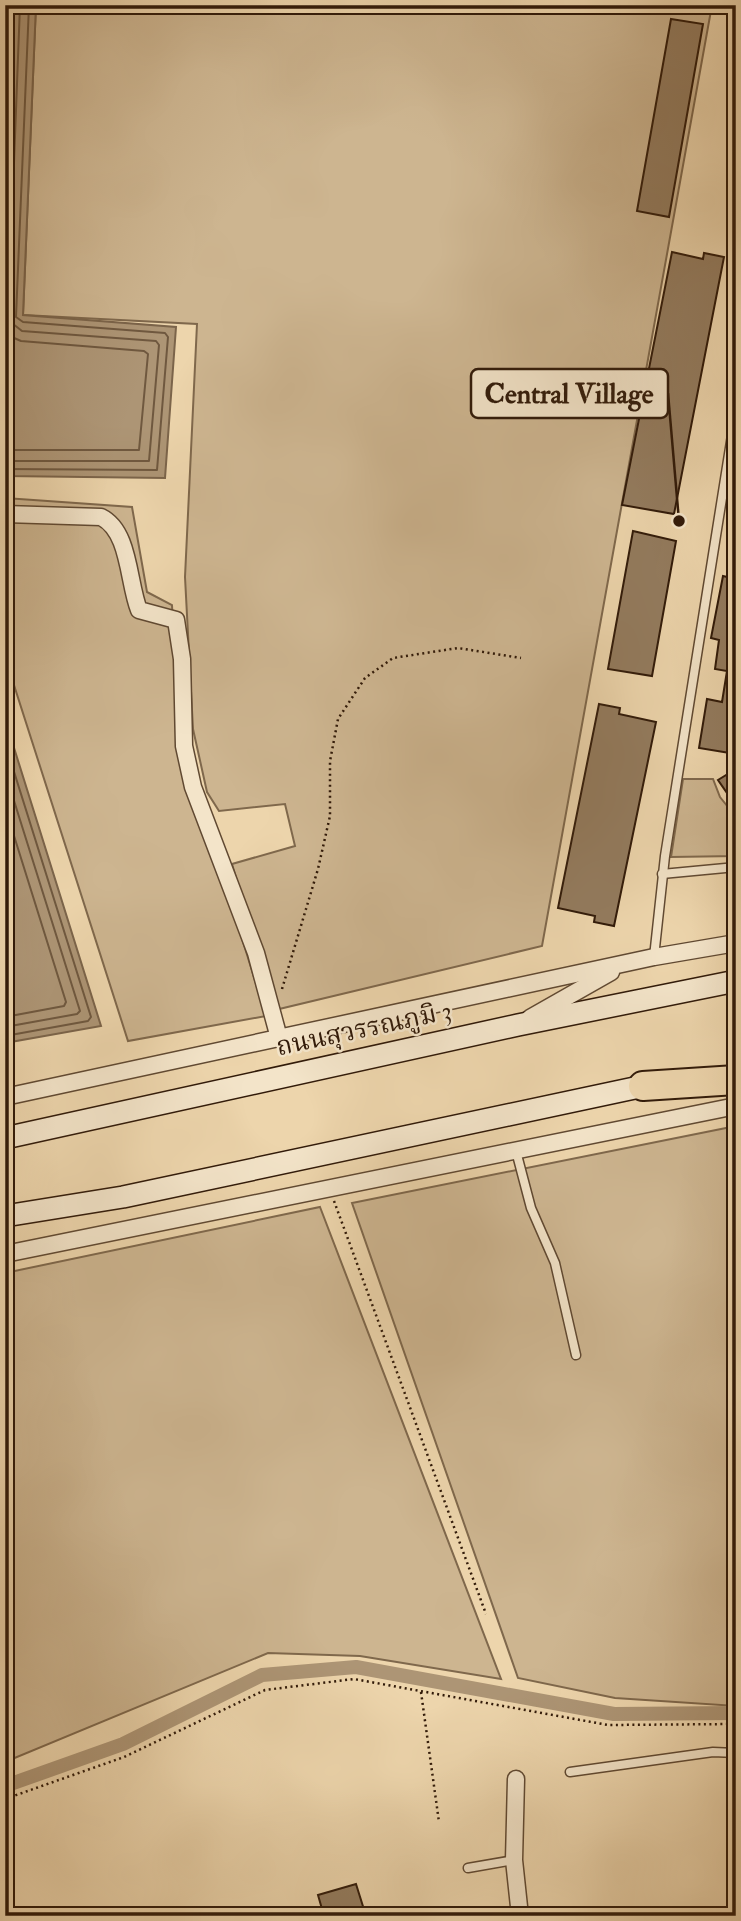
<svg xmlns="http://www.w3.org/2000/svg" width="741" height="1921" font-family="'IM FELL Double Pica','Noto Serif Thai',serif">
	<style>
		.green { fill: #cdb590; stroke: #7f684c; stroke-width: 2 }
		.water { fill: #ad9575; stroke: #7b644a; stroke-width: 2 }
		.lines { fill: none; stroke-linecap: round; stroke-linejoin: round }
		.shore { stroke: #6f583f; stroke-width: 2 }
		.canal { stroke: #ad9575; stroke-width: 14 }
		.building { fill: #937b5e; stroke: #311a09; stroke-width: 2 }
		.lane-casing { stroke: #604932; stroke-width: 11 }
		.street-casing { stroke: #604932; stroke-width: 19 }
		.secondary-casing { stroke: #311a09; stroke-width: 24 }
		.highway-casing { stroke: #311a09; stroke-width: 32 }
		.path { stroke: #311a09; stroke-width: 2.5; stroke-dasharray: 2 3.5; stroke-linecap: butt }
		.lane { stroke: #f3e4c9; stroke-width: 8 }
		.street { stroke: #f3e4c9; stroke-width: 16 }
		.secondary { stroke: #f3e4c9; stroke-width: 21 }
		.highway { stroke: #edd5ac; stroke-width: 28 }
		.labels { text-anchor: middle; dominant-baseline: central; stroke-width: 5; stroke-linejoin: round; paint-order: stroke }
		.street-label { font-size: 26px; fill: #311a09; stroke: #f3e4c9 }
		.leader { fill: none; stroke: #311a09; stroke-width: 2.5 }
		.callout-dot { fill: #311a09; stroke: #f3e4c9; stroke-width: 2.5 }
		.callout { fill: #f3e4c9; stroke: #311a09; stroke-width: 2.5 }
		.callout-label { font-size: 28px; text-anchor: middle; font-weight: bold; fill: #311a09 }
	</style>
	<rect width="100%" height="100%" fill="#edd5ac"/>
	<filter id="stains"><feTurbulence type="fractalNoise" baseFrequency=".00286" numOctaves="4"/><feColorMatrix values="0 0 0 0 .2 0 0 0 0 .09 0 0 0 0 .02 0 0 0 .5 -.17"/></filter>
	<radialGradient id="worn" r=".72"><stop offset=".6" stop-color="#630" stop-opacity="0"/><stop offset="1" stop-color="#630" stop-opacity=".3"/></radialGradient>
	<g class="green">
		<polygon points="36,5 712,5 542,946 275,1010 232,864 295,846 285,804 219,811 207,792 193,729 185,577 197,324 23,315"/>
		<polygon points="5,498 132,507 147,592 172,605 178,732 266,1016 128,1041 5,657"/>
		<polygon points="683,779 713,779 720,797 736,817 736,856 671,857"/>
		<polygon points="736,1126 736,1706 615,1698 518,1678 352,1203"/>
		<polygon points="320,1207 501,1679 360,1656 268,1653 5,1762 5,1273"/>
	</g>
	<g class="water">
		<polygon points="5,5 36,5 23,315 176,327 165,478 5,476"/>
		<polygon points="5,719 101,1026 5,1043"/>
	</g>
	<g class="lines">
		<g class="shore">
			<polyline points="5,112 10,5"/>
			<polyline points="5,334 21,341 144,351 148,354 139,450 5,450"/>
			<polyline points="5,461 149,461 159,345 156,341 22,331 8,320 20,5"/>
			<polyline points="5,469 157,470 168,337 165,333 23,322 16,317 29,5"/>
			<polyline points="5,743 91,1017 88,1021 5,1036"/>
			<polyline points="5,772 80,1011 77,1014 5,1027"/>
			<polyline points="5,807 66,1002 64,1006 5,1017"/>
		</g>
		<polyline class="canal" points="5,1786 123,1744 262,1675 356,1667 614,1714 736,1713"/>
	</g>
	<g class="building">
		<polygon points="671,19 703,24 669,217 637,211"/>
		<polygon points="672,252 703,259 704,253 724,257 674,514 622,505"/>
		<polygon points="633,531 676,541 652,676 608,669"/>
		<polygon points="723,576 736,579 736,754 699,748 707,699 722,702 727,671 715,669 719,640 711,638"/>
		<polygon points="599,704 620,708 619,714 656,722 614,926 594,922 595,916 558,908"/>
		<polygon points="736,769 736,806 718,780"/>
		<polygon points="356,1884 366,1916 324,1916 318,1895"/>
	</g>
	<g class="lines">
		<g class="lane-casing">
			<g id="lane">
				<polyline points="662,874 736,867"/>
				<polyline points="654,957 665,856 736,410"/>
				<polyline points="516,1151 531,1208 555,1263 576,1355"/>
				<polyline points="570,1772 713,1752 736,1753"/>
				<polyline points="468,1868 514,1860"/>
			</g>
		</g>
		<g class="street-casing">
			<g id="street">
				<path d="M5,514L101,517C130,531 128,583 139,610L176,620L182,659L184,746L193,787L256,953L279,1038"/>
				<polyline points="530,1018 611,972"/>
				<polyline points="5,1097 654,957 736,943"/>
				<polyline points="5,1254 736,1106"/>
				<polyline points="516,1779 514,1860 520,1916"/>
			</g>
		</g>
		<g class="secondary-casing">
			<g id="secondary">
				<polyline points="5,1138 518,1025 736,981"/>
				<polyline points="5,1216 123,1197 658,1083"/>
			</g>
		</g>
		<g class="highway-casing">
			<polyline id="highway" points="643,1086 736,1080"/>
		</g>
		<g class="path">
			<polyline points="282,989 318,869 330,816 330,761 338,719 365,678 393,658 458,648 521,658"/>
			<polyline points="334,1201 486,1614"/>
			<polyline points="421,1692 439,1822"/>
			<polyline points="5,1799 124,1757 265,1690 354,1679 608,1725 736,1724"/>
		</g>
		<use href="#lane" class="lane"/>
		<use href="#street" class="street"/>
		<use href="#secondary" class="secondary"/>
		<use href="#highway" class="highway"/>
	</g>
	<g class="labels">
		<g class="street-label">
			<text transform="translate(364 1029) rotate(-12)">ถนนสุวรรณภูมิ 3</text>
		</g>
	</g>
	<path class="leader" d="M679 521L668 393"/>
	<circle class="callout-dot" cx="679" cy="521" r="7"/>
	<rect class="callout" x="471" y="369" width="197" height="49" rx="7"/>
	<g class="callout-label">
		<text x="569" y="403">Central Village</text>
	</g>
	<rect width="741" height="1921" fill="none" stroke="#edd5ac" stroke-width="28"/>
	<rect x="7" y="7" width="727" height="1907" fill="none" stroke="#311a09" stroke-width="3.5"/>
	<rect x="14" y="14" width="713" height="1893" fill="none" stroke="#311a09" stroke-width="2"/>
	<rect width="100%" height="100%" filter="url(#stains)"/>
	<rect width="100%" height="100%" fill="url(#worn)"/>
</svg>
